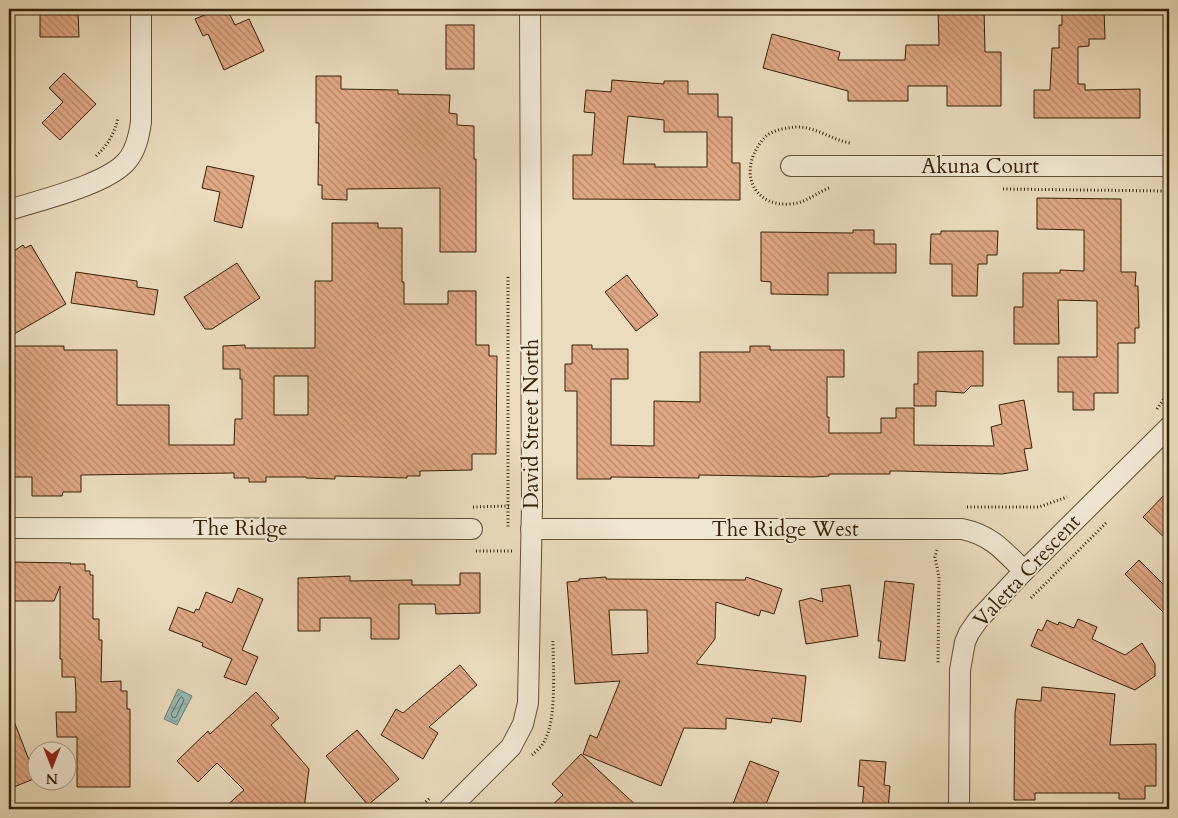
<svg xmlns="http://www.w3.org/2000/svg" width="1178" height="818" font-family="Cardo,serif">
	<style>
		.water { fill: url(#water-waves); stroke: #717d6f }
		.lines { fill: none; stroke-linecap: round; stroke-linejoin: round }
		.shore { stroke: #676e5e; stroke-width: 1 }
		.building { fill: url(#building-back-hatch); stroke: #362106; fill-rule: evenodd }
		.minor-casing { stroke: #635034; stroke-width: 22 }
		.path { stroke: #362106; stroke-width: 3; stroke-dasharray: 1 2.5; stroke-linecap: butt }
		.minor { stroke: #f1e8d4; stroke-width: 20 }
		.labels { text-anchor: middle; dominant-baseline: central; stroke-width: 4; stroke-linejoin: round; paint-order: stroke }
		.street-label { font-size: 21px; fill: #362106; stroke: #f1e8d4 }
	</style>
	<defs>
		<pattern id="water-waves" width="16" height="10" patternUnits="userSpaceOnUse" patternTransform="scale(1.25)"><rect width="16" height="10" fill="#98bbb5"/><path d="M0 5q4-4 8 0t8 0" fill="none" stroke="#84a09a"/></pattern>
		<pattern id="building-back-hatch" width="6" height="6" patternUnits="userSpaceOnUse" patternTransform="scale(1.25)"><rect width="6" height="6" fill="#e0a885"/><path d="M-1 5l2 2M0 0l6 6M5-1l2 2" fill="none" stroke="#b6886b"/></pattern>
	</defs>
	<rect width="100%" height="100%" fill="#eadcbd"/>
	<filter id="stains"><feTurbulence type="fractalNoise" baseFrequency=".004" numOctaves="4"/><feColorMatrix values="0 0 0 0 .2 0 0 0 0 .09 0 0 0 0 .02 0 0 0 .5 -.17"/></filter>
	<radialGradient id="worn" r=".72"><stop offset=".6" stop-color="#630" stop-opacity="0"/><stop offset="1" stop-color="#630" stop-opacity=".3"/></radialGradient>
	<polygon class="water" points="178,689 192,696 177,725 164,719"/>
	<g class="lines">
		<polygon class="shore" points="182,697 184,700 176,717 173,718 171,714 180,698"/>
	</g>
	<g class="building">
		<polygon points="40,9 78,9 79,37 40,37"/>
		<polygon points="219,9 227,9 235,25 249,19 264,51 224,70 208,34 203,36 195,19"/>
		<polygon points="938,9 984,9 985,52 1001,52 1001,106 947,106 947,86 908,86 908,101 848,101 848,91 763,68 772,34 840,52 838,60 905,60 906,45 939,45"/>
		<polygon points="1062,9 1104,9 1105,39 1089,39 1089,46 1078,47 1078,84 1085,84 1085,90 1140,89 1140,118 1034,118 1034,90 1050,90 1052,48 1059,48 1059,25 1062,25"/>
		<rect x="446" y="25" width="28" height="44"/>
		<polygon points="64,73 96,104 60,140 42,123 63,102 49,88"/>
		<polygon points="316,76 341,76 341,89 398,90 398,94 450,95 449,113 457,114 457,125 474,126 474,159 476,159 476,252 440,252 440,188 347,189 347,200 322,199 322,185 318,185 319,123 316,123"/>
		<path d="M612,80L664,84V81H688V94H718V117H732V163H740V200L573,199V155H592L595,113L584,112L586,90L611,92ZM628,116L664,120V132H707V167H655V164H623Z"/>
		<polygon points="207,166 254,176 242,228 214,221 220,192 202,188"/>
		<polygon points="1037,198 1121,199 1121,272 1136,272 1135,286 1138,286 1139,328 1135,328 1135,343 1118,343 1118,393 1094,393 1094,410 1073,410 1073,392 1058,392 1058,357 1097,357 1097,301 1058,300 1059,344 1014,344 1014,307 1023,307 1023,273 1060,273 1060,270 1084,271 1084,230 1037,229"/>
		<path d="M332,223H378V228H402V282H404V304H448V291H476V345H489V356H497L496,454H472V470L420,471V476H407V478L335,476V479L306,478V477H266V482H249V478H234V473L81,475V492H63L62,496H32V477H9V346H64V350H117V405H169V445H234L235,419H242V379H240V369H223V346L245,345V348H315V281H332ZM274,376H308V415H274Z"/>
		<polygon points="853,230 874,230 874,244 896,244 896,273 828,273 828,295 771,294 771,282 761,281 761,232 853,233"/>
		<polygon points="941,231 998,231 997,255 987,255 987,264 978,264 977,296 952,296 952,264 930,264 931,234 941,234"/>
		<polygon points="23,245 25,248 31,245 66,304 9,337 9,254"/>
		<polygon points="237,263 260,298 212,329 205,329 184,297"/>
		<polygon points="76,272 137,281 137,287 158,290 154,315 71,303"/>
		<polygon points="627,275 658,315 636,331 605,292"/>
		<polygon points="572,345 592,345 592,349 628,349 628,379 611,379 611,445 654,446 654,401 700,402 700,352 750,352 750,346 770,346 770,350 844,350 844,377 827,377 827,417 829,417 829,433 881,433 881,418 896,418 896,408 914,408 914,445 994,446 991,427 1002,424 999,405 1024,400 1032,448 1024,449 1028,470 1002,474 901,471 890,471 890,474 829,474 829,476 813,477 699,475 699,478 611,477 611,479 577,479 577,391 565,391 565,364 572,364"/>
		<polygon points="983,351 983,386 971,386 964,393 936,391 936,406 914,406 914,384 918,384 918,352"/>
		<polygon points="1169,490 1169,542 1143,517"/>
		<polygon points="1139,560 1169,590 1169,618 1125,574"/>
		<polygon points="10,562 71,563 70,564 85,564 85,571 90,571 90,575 93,575 93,619 99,619 99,640 102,640 101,682 121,681 121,691 127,691 127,709 130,709 130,787 77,787 77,737 57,737 56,712 76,712 76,693 75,677 62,677 62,659 60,659 60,586 54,601 9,601"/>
		<polygon points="460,573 480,573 480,613 436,614 435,604 399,604 399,639 371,639 371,618 320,618 320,631 298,631 298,578 350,576 350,581 412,580 412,585 460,585"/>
		<path d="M606,577V579L745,580L746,577L782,589L774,614L761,610L759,616L716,602L715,639L697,662V664L806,676L801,722L772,718L771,723L726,718V729L684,728L661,786L583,754L590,735L597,738L620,681L575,684L567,582L579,581V579ZM609,610H647L648,653L612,655Z"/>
		<polygon points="885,581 914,584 905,661 879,658 881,641 878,641"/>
		<polygon points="850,585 858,636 806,644 799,601 811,598 823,602 821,589"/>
		<polygon points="238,588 263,599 242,650 258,657 246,685 224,677 232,659 202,646 203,643 169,630 178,607 194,613 196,609 199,610 206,592 232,603"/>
		<polygon points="1078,619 1097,627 1092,639 1125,655 1142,643 1155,664 1155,676 1135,690 1031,646 1038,629 1042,631 1047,620 1058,625 1059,622 1074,628"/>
		<polygon points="460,665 477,685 429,727 438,733 423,759 381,735 396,709 403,713"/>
		<polygon points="1042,687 1115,694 1110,745 1156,744 1156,786 1145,786 1145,799 1119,799 1119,793 1035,793 1035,800 1014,800 1015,713 1017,699 1041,701"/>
		<polygon points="256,692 279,718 271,725 309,769 304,809 223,809 244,790 217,763 198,782 177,761 208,731 210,734"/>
		<polygon points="10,711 36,778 9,789 9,712"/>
		<polygon points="357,730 399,779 368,805 326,756"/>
		<polygon points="581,754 640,809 548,809 563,795 552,784"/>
		<polygon points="860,760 886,762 884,785 890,786 888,809 862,809 864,787 858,786"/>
		<polygon points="750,761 779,772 764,809 731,809"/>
	</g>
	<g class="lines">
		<g class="minor-casing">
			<g id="minor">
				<polyline points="791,166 1169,166"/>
				<path d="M9,210C40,200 105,185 126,162C136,151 139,136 141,122V9"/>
				<polyline points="9,528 472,529"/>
				<path d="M531,529H962C991,535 1003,550 1024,571"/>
				<polyline points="449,809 511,747 523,724 528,703 532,506 530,9"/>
				<polyline points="959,809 960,670 965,642 969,633 978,620 1024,571 1169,427"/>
			</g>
		</g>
		<g class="path">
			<polyline points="1166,146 1166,9"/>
			<path d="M96,156C108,145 115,133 118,117"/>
			<path d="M829,188C816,193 806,203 791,204C756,207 740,177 757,148C760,143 764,137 769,134C777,129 787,128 795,127C816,126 831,140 850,143"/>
			<polyline points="1003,189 1165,191"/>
			<polyline points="1165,191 1165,397 1169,403"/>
			<polyline points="508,277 508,528"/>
			<polyline points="1157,409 1165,397"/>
			<polyline points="473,507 510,506"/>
			<polyline points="967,507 1039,507 1067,497"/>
			<polyline points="937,550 935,557 939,577 938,663"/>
			<polyline points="476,551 512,551"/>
			<polyline points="1031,598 1106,523"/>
			<path d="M532,755C537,751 542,746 545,740C557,717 553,666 553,640"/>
			<polyline points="418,809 430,798"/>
		</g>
		<use href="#minor" class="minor"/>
	</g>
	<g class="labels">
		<g class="street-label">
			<text x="980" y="166">Akuna Court</text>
			<text transform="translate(531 424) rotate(-90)">David Street North</text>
			<text x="240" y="528">The Ridge</text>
			<text x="785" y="529">The Ridge West</text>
			<text transform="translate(1027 571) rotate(-47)">Valetta Crescent</text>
		</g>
	</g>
	<rect width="1178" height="818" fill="none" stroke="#eadcbd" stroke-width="30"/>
	<rect x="10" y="10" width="1158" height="798" fill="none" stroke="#362106" stroke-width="2.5"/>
	<rect x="15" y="15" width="1148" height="788" fill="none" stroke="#362106"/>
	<g transform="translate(52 766) rotate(180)"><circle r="24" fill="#f1e8d4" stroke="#a69882"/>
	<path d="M0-4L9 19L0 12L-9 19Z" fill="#8f2418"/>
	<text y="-8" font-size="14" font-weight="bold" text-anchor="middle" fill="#362106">N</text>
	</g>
	<rect width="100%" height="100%" filter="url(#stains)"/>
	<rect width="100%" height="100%" fill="url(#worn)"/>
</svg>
